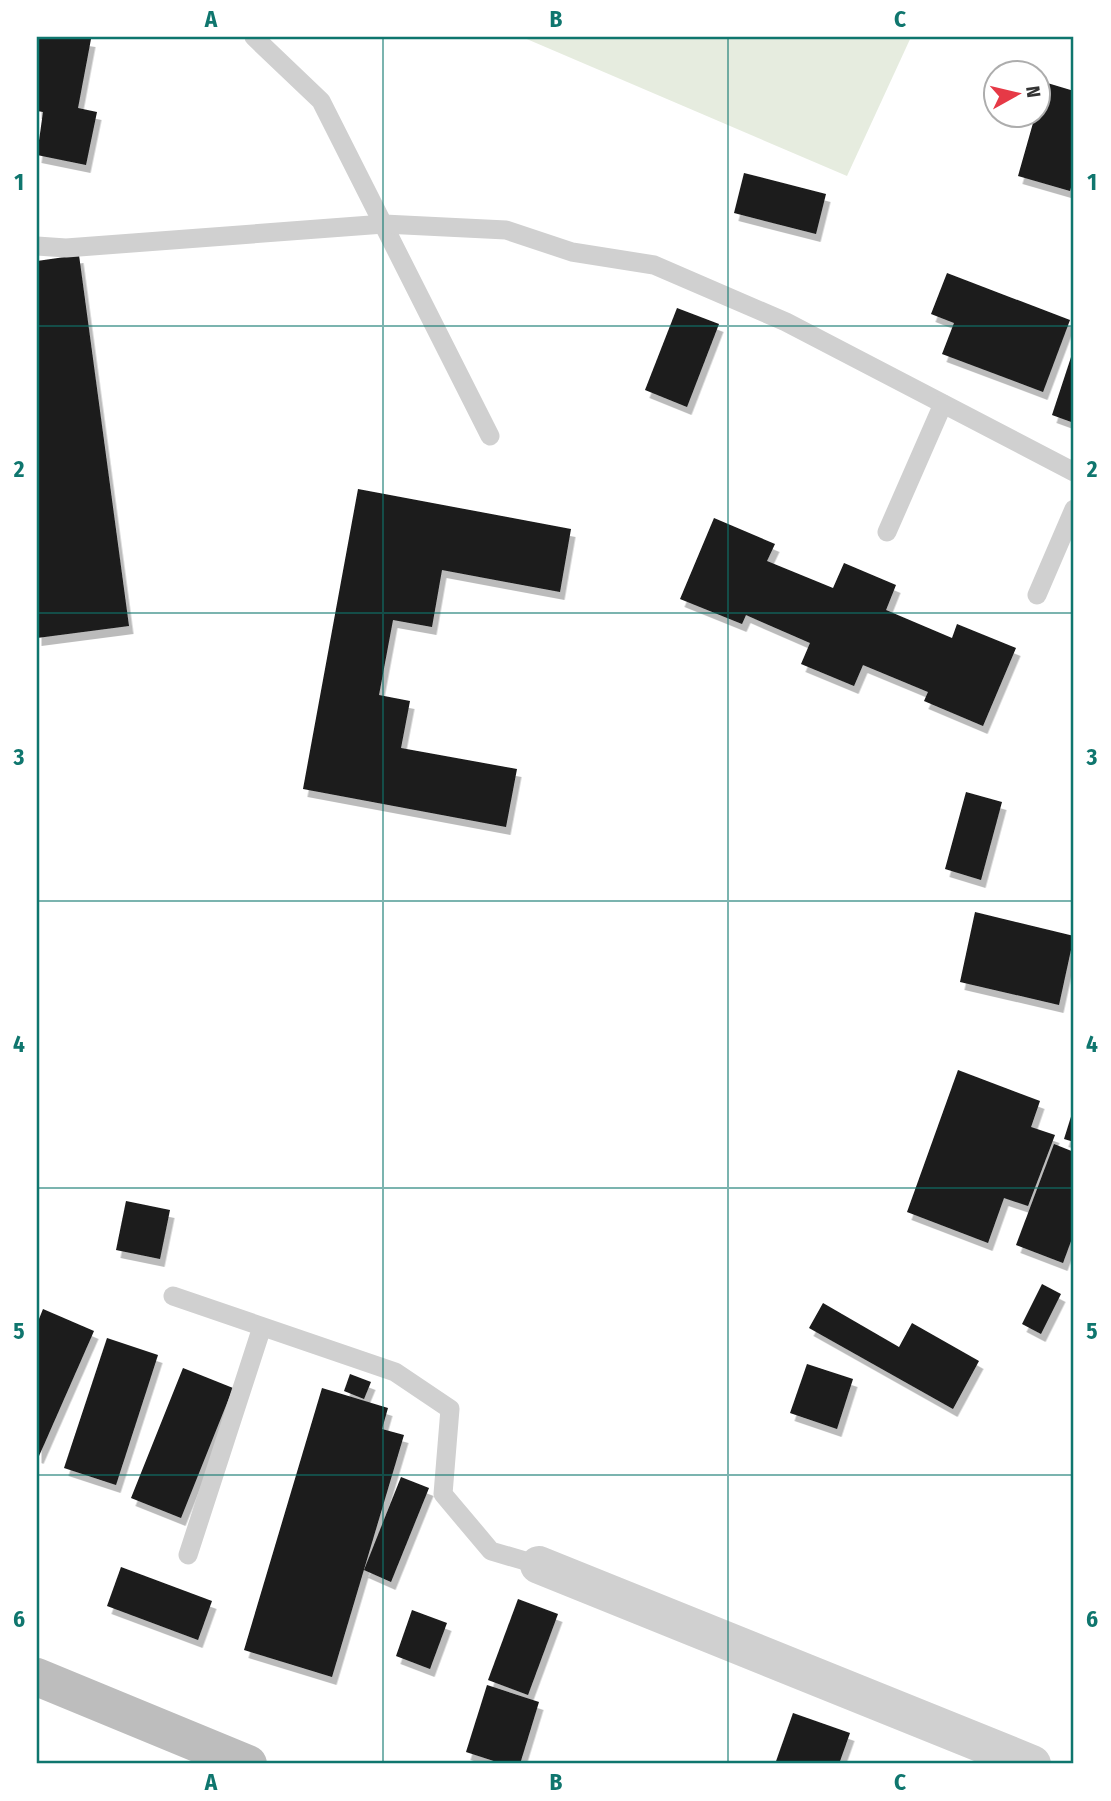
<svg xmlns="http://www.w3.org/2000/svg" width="1111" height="1801" viewBox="0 0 1111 1801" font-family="'Fira Sans Condensed',sans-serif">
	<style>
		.green { fill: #e6ecdf }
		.building { fill: #1a1a1a; filter: url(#shadow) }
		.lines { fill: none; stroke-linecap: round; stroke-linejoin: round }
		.service { stroke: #d0d0d0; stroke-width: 19 }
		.minor { stroke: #d0d0d0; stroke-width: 38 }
		.secondary { stroke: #bdbdbd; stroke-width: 38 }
		.grid { fill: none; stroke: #0f766e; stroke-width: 2; stroke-opacity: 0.55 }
		.neatline { fill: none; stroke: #0f766e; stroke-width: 2.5 }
		.grid-label { font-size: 23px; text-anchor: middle; font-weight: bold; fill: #0f766e }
	</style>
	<defs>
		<filter id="shadow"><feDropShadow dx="4.5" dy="8" stdDeviation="0" flood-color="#0004"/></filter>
	</defs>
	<rect width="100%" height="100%" fill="#fff"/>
	<path class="green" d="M522 37H911L847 176Z"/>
	<g class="building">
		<path d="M37 37H77L91 39 78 108 97 112 86 165 37 155 43 112 37 111Z"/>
		<path d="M1044 82 1074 91V177L1070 191 1018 176 1035 116H1038Z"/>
		<path d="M744 173 826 194 816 234 734 213Z"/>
		<path d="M79 255 129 626 37 638V261Z"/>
		<path d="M947 273 1070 320 1043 392 942 354 954 323 931 314Z"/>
		<path d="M677 308 719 324 687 407 645 390Z"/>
		<path d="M1074 348V423L1052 415Z"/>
		<path d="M358 489 571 529 560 592 442 570 432 627 393 620 379 695 410 701 401 748 517 769 506 827 303 789Z"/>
		<path d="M714 518 775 544 767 561 833 588 844 563 896 585 886 610 952 638 957 624 1016 648 983 726 924 701 928 692 863 665 854 686 801 664 810 643 746 615 742 624 680 599Z"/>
		<path d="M966 792 1002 802 981 880 945 869Z"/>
		<path d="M975 912 1074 936 1059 1005 960 982Z"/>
		<path d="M958 1070 1040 1101 1031 1127 1055 1135 1028 1206 1004 1198 988 1243 907 1212Z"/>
		<path d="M1074 1107V1142L1064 1139Z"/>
		<path d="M1054 1144 1074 1152V1233L1063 1263 1016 1245Z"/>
		<path d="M126 1201 170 1210 160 1259 116 1250Z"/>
		<path d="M1042 1284 1061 1294 1041 1334 1022 1324Z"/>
		<path d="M823 1303 899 1347 912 1323 979 1361 953 1409 809 1328Z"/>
		<path d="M43 1309 94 1331 39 1456 37 1455V1324Z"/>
		<path d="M107 1338 158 1355 116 1485 64 1468Z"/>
		<path d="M807 1364 853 1379 837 1429 790 1413Z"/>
		<path d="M183 1368 233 1388 181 1518 131 1498Z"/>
		<path d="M350 1374 371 1382 364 1399 344 1391Z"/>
		<path d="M322 1388 388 1408 382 1429 404 1435 332 1677 244 1650Z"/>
		<path d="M401 1477 429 1488 391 1582 364 1570Z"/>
		<path d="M121 1567 212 1601 198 1640 107 1606Z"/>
		<path d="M518 1599 558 1614 528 1695 488 1680Z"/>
		<path d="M412 1610 447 1623 430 1669 396 1656Z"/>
		<path d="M487 1685 539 1702 520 1764H503L466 1752Z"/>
		<path d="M793 1713 850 1733 839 1764H775Z"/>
	</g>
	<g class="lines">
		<g class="service">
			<path d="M254 37 321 101 490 436"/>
			<path d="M37 246 66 248 384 224 506 230 572 252 654 265 786 322 1074 472"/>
			<path d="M887 532 943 404"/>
			<path d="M1037 595 1074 509"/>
			<path d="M173 1296 395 1372 450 1409 443 1494 491 1551 539 1565"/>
			<path d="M188 1555 262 1327"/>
		</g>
		<path class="minor" d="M539 1565 1032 1764"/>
		<path class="secondary" d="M37 1677 248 1764"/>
	</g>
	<path class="grid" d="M383 37V1764M728 37V1764M37 326H1074M37 613H1074M37 901H1074M37 1188H1074M37 1475H1074"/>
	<rect width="1111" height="1801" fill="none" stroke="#ffffff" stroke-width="77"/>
	<g transform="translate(1017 94) rotate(82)"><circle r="33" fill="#ffffff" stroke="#adadad" stroke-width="2"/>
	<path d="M0-5L12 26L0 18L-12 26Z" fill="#e63946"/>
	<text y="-10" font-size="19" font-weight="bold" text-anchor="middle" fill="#333333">N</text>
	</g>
	<rect x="38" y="38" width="1034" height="1724" class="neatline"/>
	<g class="grid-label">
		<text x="211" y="27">A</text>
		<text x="556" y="27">B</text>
		<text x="900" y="27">C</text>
		<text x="19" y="190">1</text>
		<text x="1092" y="190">1</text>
		<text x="19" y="477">2</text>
		<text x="1092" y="477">2</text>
		<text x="19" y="765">3</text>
		<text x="1092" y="765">3</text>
		<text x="19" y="1052">4</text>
		<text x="1092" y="1052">4</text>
		<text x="19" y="1339">5</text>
		<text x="1092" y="1339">5</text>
		<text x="19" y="1627">6</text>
		<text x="1092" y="1627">6</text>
		<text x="211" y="1790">A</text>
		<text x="556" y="1790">B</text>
		<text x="900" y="1790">C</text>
	</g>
</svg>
